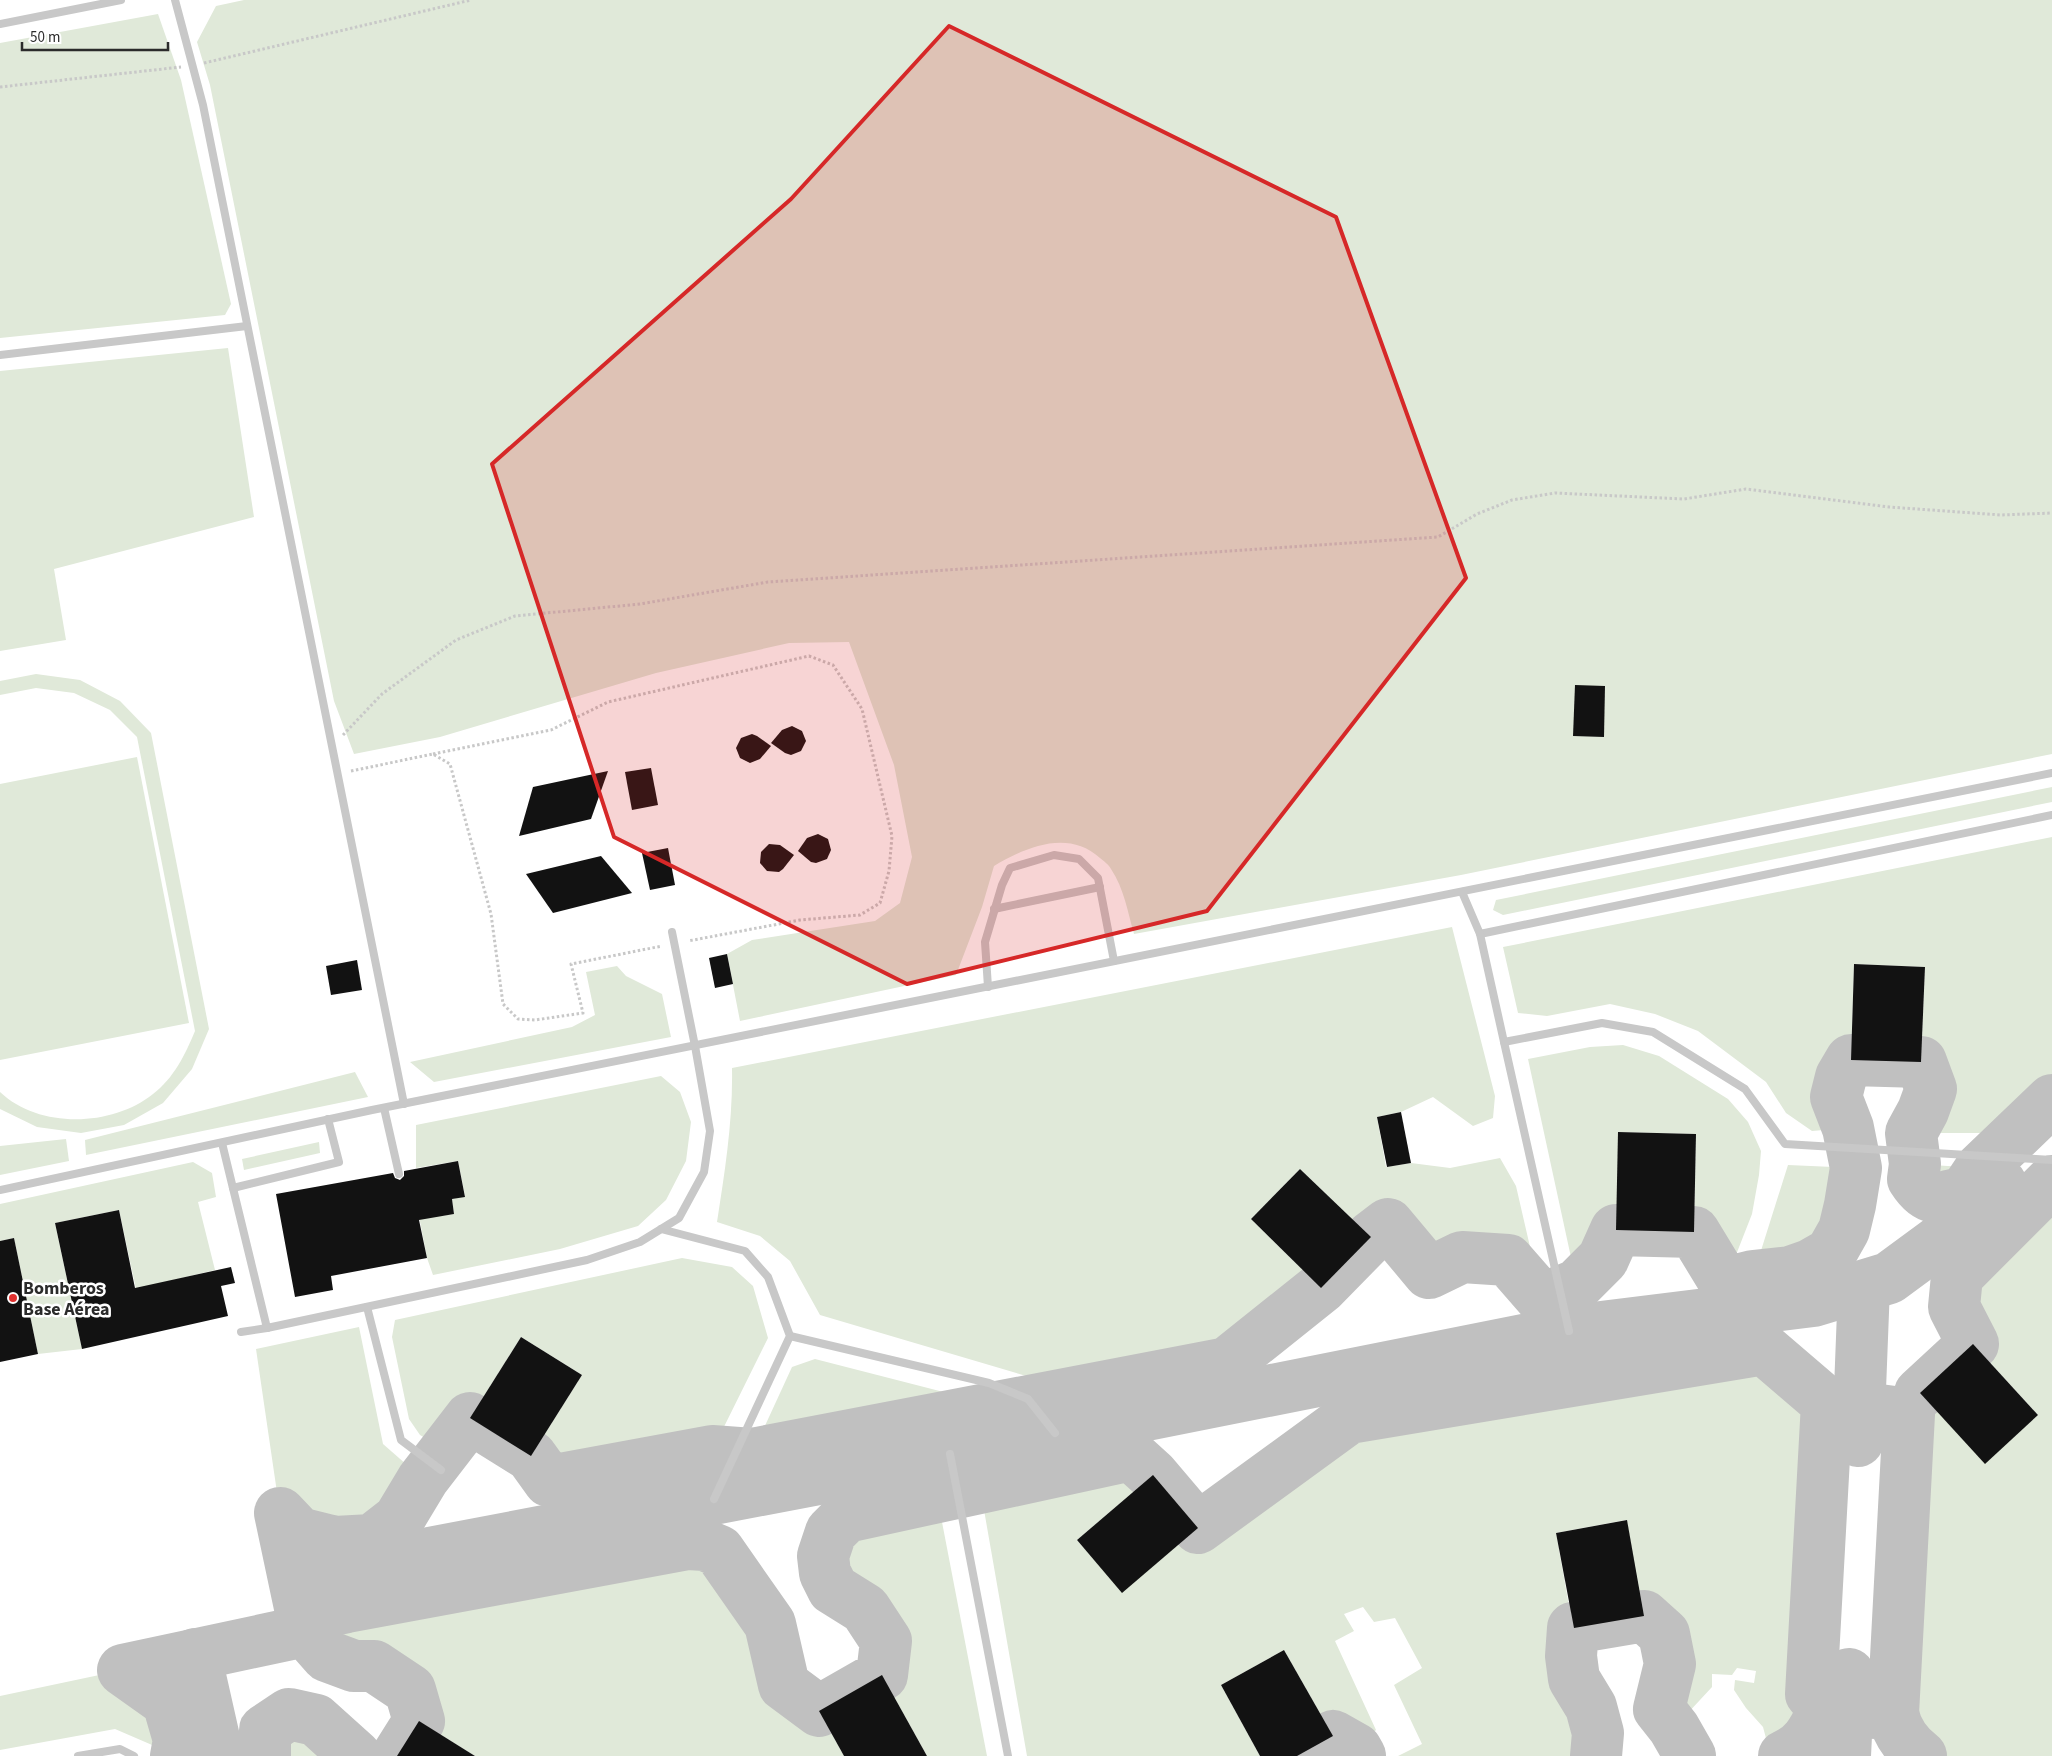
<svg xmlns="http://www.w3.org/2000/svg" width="2052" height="1756" viewBox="0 0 2052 1756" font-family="'Source Sans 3',sans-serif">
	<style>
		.green { fill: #e0e9d9 }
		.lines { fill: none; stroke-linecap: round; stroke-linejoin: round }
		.taxiway { stroke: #c0c0c0; stroke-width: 52 }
		.building { fill: #121212 }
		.path { stroke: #c8c8c8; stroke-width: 3; stroke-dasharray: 2.5 2.5; stroke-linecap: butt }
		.service { stroke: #c8c8c8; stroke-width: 8 }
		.marked { fill: #d62828; fill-opacity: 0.2; stroke: #d62828; stroke-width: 4; stroke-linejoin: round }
		.poi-dot { fill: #e0312f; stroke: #fff; stroke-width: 2 }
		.labels { text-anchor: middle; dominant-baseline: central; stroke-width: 5; stroke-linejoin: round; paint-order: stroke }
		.poi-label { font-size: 18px; font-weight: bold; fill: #2b2b2b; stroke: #fff; text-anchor: start }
	</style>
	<rect width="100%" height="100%" fill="#fff"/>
	<g class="green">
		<path d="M244 0H2052V754L1461 875 1134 934C1128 913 1124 888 1111 869 1109 865 1104 861 1100 858 1068 829 1026 847 994 866L982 907 956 975 740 1021 727 954 752 940 875 921 900 903 912 857 894 765 849 642 789 643 656 673 440 737 354 754 334 701 210 85 197 42 216 6Z"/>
		<path d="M158 14 181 80 231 304 225 315 0 338V43Z"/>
		<path d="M228 348 254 517 54 569 66 640 0 651V371Z"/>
		<path d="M36 674 80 680 120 701 151 733 209 1029 192 1069 163 1103 124 1125 81 1133 37 1127 0 1109V1092C39 1129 112 1127 153 1094 174 1078 185 1055 195 1031L137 737 110 710 74 693 36 688 0 695V681Z"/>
		<path d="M137 757 189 1023 0 1060V784Z"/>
		<path d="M2052 787V802L1503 915 1493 910 1496 900Z"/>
		<path d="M2052 837V1100L2015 1133H1911L1923 1111 1931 1089 1921 1062 1925 967 1854 964 1851 1060 1841 1077 1836 1097 1848 1128 1812 1131 1786 1113 1766 1082 1698 1031 1655 1014 1610 1004 1547 1016 1518 1013 1503 947Z"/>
		<path d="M1452 927 1495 1096 1493 1118 1473 1126 1433 1097 1401 1112 1377 1117 1386 1167 1411 1163 1450 1168 1500 1158 1516 1186 1542 1299 1508 1260 1462 1257 1429 1273 1389 1224 1371 1237 1300 1169 1251 1219 1321 1288 1227 1363 1077 1391 820 1315 790 1261 760 1236 717 1222C725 1171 733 1120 732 1068Z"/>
		<path d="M617 966 626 976 662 994 671 1037 434 1082 410 1062 572 1027 595 1015 586 972Z"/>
		<path d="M1623 1045 1659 1056 1728 1099 1748 1122 1761 1151 1759 1175 1752 1214 1725 1283 1694 1232 1696 1134 1619 1132 1616 1230 1603 1259 1577 1285 1528 1059 1590 1047Z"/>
		<path d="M355 1072 368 1097 86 1155 85 1140Z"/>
		<path d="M661 1076 680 1092 691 1122 686 1161 666 1200 638 1226 560 1249 433 1275 427 1258 418 1211 441 1216 454 1214 452 1199 465 1196 458 1161 416 1168V1125Z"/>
		<path d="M66 1139 69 1161 0 1175V1146Z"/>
		<path d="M319 1142 320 1153 244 1170 242 1159Z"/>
		<path d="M193 1162 212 1173 216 1197 198 1202 215 1270 136 1289 119 1210 55 1223 82 1349 38 1354 14 1238 0 1241V1204Z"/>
		<path d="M1915 1164 1981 1168 1965 1192C1940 1198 1929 1204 1913 1179Z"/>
		<path d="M1788 1165 1856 1168C1852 1190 1848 1236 1831 1253 1811 1272 1779 1273 1753 1276Z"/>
		<path d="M2052 1181V1756H1921C1906 1745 1897 1732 1893 1714L1909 1414 1920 1393 1985 1463 2038 1415 1973 1344 1954 1307 1957 1276Z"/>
		<path d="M682 1258 732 1267 753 1286 768 1338 712 1451 549 1481 531 1456 582 1375 521 1337 470 1418 445 1450 420 1435 409 1419 392 1337 395 1320Z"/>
		<path d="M359 1327 383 1444 423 1479 399 1519 372 1540 335 1542 299 1533 280 1513 256 1349Z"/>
		<path d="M1764 1349 1827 1403 1811 1693C1803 1725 1799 1733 1767 1742L1763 1727 1746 1708 1734 1690 1735 1680 1754 1683 1756 1671 1737 1668 1732 1675 1712 1674V1687L1674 1728 1659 1709 1670 1664 1664 1634 1644 1616 1626 1520 1556 1533 1573 1628 1571 1656 1574 1679 1591 1707 1598 1733 1596 1756H1398L1422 1744 1394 1685 1422 1668 1395 1618 1374 1622 1363 1607 1344 1614 1354 1631 1335 1641 1376 1730 1356 1749 1333 1736 1284 1650 1221 1685 1260 1756H1027L980 1487 1131 1455 1153 1475 1077 1540 1122 1592 1198 1528 1349 1418Z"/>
		<path d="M815 1359 998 1406 752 1454 792 1367Z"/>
		<path d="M937 1496 987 1756H927L882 1675 886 1641 865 1609 833 1589 825 1573 823 1556 831 1532 846 1517Z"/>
		<path d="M688 1544 705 1545 719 1551 770 1624 784 1685 819 1711 844 1756H475L419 1721 407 1679 374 1666H354L327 1656 305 1631 324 1612Z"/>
		<path d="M123 1670 168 1702 179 1740 166 1751 115 1729 0 1750V1696Z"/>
		<path d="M289 1714 316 1720 356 1756H265V1730Z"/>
	</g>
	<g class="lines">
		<g class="taxiway">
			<path d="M1920 1393 1973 1344 1954 1307 1957 1276 2052 1181"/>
			<path d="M1827 1403 1811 1694 1824 1709 1893 1714 1909 1414 1827 1403 1764 1349 1349 1418 1198 1528 1153 1475 1131 1455 846 1517 831 1532 823 1556 825 1573 833 1589 865 1609 886 1641 882 1675 819 1711 784 1685 770 1624 719 1551 705 1545 688 1544 347 1607 324 1612 305 1631 280 1513 299 1533 335 1542 372 1540 399 1519 423 1479 470 1418 531 1456 549 1481 712 1451 752 1454 1227 1363 1321 1288 1371 1237 1388 1224 1429 1273 1462 1257 1508 1260 1542 1299 1577 1285 1603 1259 1616 1230 1694 1232 1725 1283 1753 1276 1790 1272 1810 1265 1831 1253 1844 1230 1850 1205 1856 1168 1848 1128 1836 1097 1841 1077 1851 1060 1921 1062 1931 1089 1923 1111 1911 1133 1915 1164 1913 1179C1929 1204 1940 1198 1965 1192L1981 1168 2052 1100"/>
			<path d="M1858 1441 1864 1286"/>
			<path d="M340 1570 950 1454 1569 1331 1813 1301 1889 1278 1976 1214 2001 1184"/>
			<path d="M195 1654 218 1756"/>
			<path d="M176 1756 179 1740 168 1702 123 1670 305 1631 327 1656 354 1666H374L410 1690 419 1721 397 1756"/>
			<path d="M265 1756V1730L289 1714 316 1720 356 1756"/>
			<path d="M1297 1756 1333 1736 1356 1749 1360 1756"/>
			<path d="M1596 1756 1598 1733 1591 1707 1574 1679 1571 1656 1573 1628 1644 1616 1664 1634 1670 1664 1659 1709 1674 1728 1690 1756"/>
			<path d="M1784 1756C1807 1746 1813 1731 1824 1709L1893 1714C1897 1732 1906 1745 1921 1756"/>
			<path d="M1845 1756 1849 1674"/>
		</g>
	</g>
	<g class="building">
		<path d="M1575 685 1605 686 1604 737 1573 736Z"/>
		<path d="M792 726 802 731 806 741 801 751 791 755 785 753 771 743 782 730Z"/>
		<path d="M752 734 757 736 771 746 760 759 750 763 740 758 736 748 741 738Z"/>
		<path d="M651 768 658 805 632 810 625 772Z"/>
		<path d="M608 771 591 819 519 836 533 787Z"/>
		<path d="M818 834 828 839 831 850 827 859 816 863 811 862 798 851 807 838Z"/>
		<path d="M769 844 780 845 794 855 783 869 779 872 767 871 760 863 761 852Z"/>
		<path d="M668 848 675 885 650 890 642 853Z"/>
		<path d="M601 856 632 893 553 913 526 874Z"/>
		<path d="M727 954 733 984 715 988 709 958Z"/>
		<path d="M357 960 362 990 331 995 326 966Z"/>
		<path d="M1854 964 1925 967 1921 1062 1851 1060Z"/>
		<path d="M1401 1112 1411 1163 1387 1167 1377 1117Z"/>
		<path d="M1618 1132 1696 1134 1694 1232 1616 1230Z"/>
		<path d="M458 1161 465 1197 452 1199 454 1214 419 1220 427 1258 331 1276 333 1290 295 1297 276 1194 393 1173 395 1178 400 1180 404 1176V1171Z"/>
		<path d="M1300 1169 1371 1237 1321 1288 1251 1219Z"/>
		<path d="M119 1210 135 1288 231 1267 235 1283 221 1286 228 1316 82 1349 55 1223Z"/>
		<path d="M14 1238 38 1354 0 1362V1241Z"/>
		<path d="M521 1337 582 1375 531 1456 470 1418Z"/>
		<path d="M1973 1344 2038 1415 1985 1464 1920 1393Z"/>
		<path d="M1153 1475 1198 1528 1122 1593 1077 1540Z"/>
		<path d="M1627 1520 1644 1616 1574 1628 1556 1533Z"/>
		<path d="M1284 1650 1333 1736 1297 1756H1260L1221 1685Z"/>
		<path d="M882 1675 927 1756H844L819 1711Z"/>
		<path d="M419 1721 475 1756H397Z"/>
	</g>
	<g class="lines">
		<g class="path">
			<path d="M204 63 471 0"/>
			<path d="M0 87 181 67"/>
			<path d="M343 735 382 694 456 640 515 616 640 604 768 582 1438 537 1477 514 1512 500 1555 493 1684 499 1746 489 1889 507 2001 515 2052 513"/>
			<path d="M433 754 551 730 608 702 809 656 833 665 862 709 892 836 889 871 880 903 860 915 800 920 688 941"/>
			<path d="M351 771 433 754 450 764 491 914 503 1004 518 1019 535 1020 583 1013 571 964 662 946"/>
		</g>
		<g class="service">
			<path d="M175 0 203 105 404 1104"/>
			<path d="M0 24 121 0"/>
			<path d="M0 355 247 326"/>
			<path d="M1462 892 1480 934 2052 815"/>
			<path d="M994 909 1100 887"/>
			<path d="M1480 934 1504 1042"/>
			<path d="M988 987 985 942 1002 885 1010 868 1054 855 1079 859 1098 878 1114 961"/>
			<path d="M384 1108 399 1174"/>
			<path d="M222 1143 267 1328 587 1260 640 1242 679 1218 704 1172 710 1131 695 1046 672 932"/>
			<path d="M233 1188 339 1162 328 1119"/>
			<path d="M0 1190 372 1110 2052 773"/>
			<path d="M661 1229 745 1251 768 1277 790 1336 714 1499"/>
			<path d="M367 1307 401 1440 441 1470"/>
			<path d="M1569 1331 1504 1042 1602 1023 1653 1032 1745 1089 1785 1144 2052 1160"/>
			<path d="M241 1332 267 1328"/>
			<path d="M790 1336 989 1383 1028 1399 1055 1433"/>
			<path d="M950 1454 1008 1756"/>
			<path d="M78 1756 120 1749 134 1756"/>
		</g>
	</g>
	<path class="marked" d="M949 26 1336 217 1466 578 1207 911 907 984 614 837 492 464 791 199Z"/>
	<circle class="poi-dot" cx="13" cy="1298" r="5"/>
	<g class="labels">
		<g class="poi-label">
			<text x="23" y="1288">Bomberos<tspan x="23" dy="21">Base Aérea</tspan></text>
		</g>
	</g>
	<path d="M22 42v8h146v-8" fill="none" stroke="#2b2b2b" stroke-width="2.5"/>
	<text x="30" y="42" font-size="15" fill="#2b2b2b" stroke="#ffffff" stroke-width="4" paint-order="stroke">50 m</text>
</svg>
